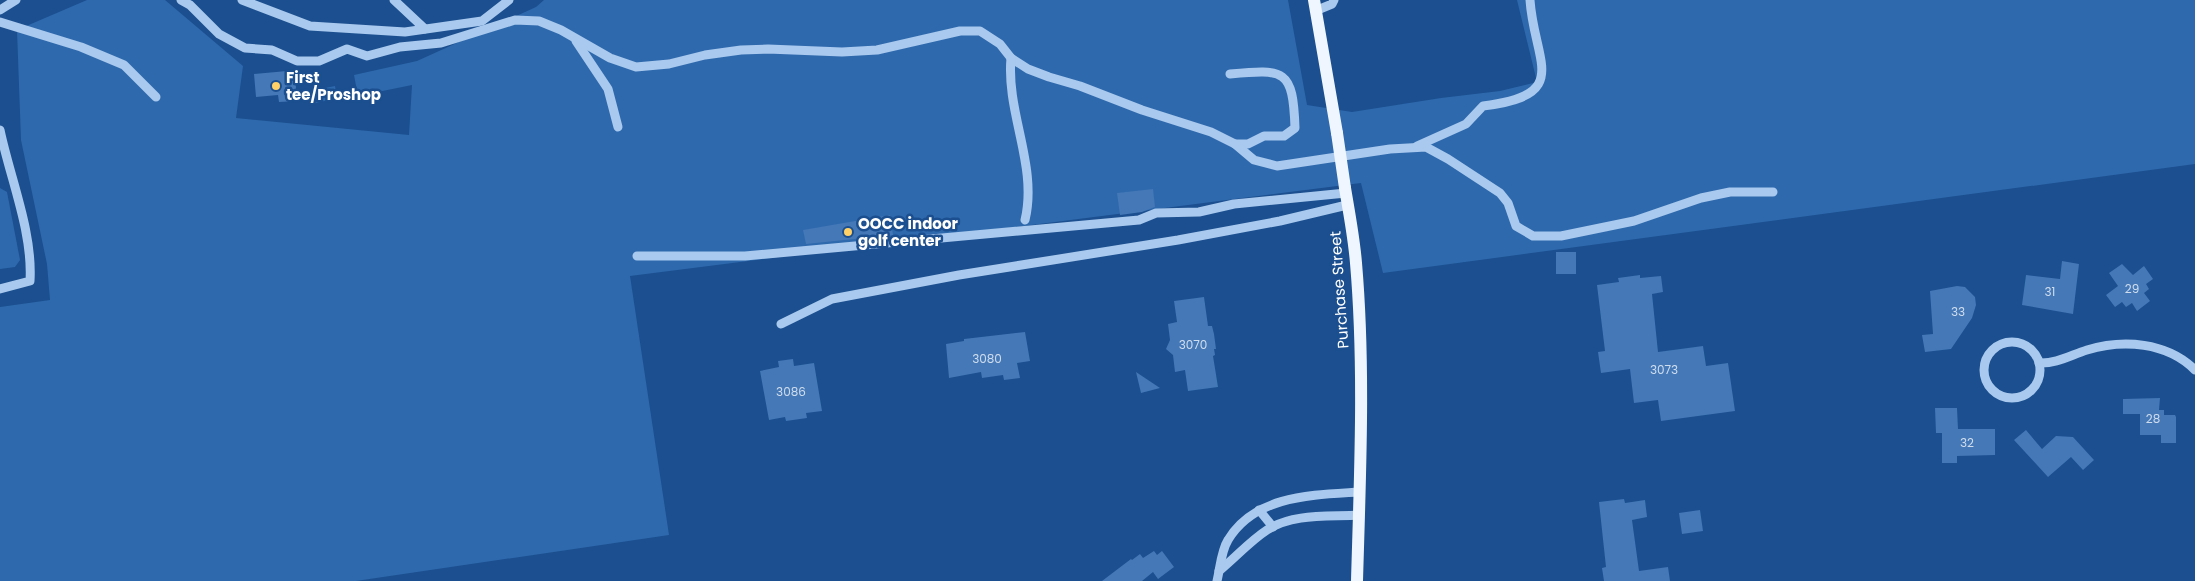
<svg xmlns="http://www.w3.org/2000/svg" width="2195" height="581" viewBox="0 0 2195 581" font-family="Poppins,sans-serif">
	<style>
		.green { fill: #2e69ad }
		.building { fill: #4478b7 }
		.lines { fill: none; stroke-linecap: round; stroke-linejoin: round }
		.minor { stroke: #a9c9ee; stroke-width: 9 }
		.major { stroke: #f0f6ff; stroke-width: 12 }
		.major-bridge { stroke: #f0f6ff; stroke-width: 12 }
		.poi-dot { fill: #ffd166; stroke: #1b4f8f; stroke-width: 2 }
		.labels { text-anchor: middle; dominant-baseline: central; stroke-width: 5; stroke-linejoin: round; paint-order: stroke }
		.number-label { font-size: 12px; fill: #d0dded }
		.poi-label { font-size: 15px; font-weight: bold; fill: #fff; stroke: #1b4f8f; text-anchor: start }
		.street-label { font-size: 15px; fill: #fff; stroke: #1b4f8f }
	</style>
	<rect width="100%" height="100%" fill="#1b4f8f"/>
	<g class="green">
		<path d="M87 0H165L243 66 236 118 409 135 412 85 358 96 354 75 417 61 536 7 544 0H1288L1307 105 1352 112 1441 98 1500 91 1537 82 1517 0H2195V164L1383 273 1361 183 630 276 669 535 356 581H0V307L50 300 47 264 21 140 17 30Z"/>
		<path d="M335 86 337 98 312 104 310 91Z"/>
		<path d="M0 188 7 192 20 260 15 267 0 269Z"/>
	</g>
	<g class="building">
		<path d="M287 71 288 76H295L297 101 279 102 278 95 256 97 254 74Z"/>
		<path d="M1153 189 1155 207 1142 212 1120 215 1117 193Z"/>
		<path d="M890 215 893 235 806 244 803 230Z"/>
		<rect x="1556" y="252" width="20" height="22"/>
		<path d="M2062 261 2079 264 2073 314 2022 305 2026 275 2060 279Z"/>
		<path d="M2122 264 2133 275 2144 266 2153 279 2146 284 2149 289 2144 293 2150 301 2137 311 2132 303 2126 307 2122 302 2115 307 2106 295 2118 286 2109 273Z"/>
		<path d="M1640 275V278L1661 276 1663 292 1652 294 1658 352 1703 346 1706 366 1728 363 1735 411 1661 421 1658 400 1634 403 1630 369 1601 373 1598 352 1605 351 1597 285 1619 282 1618 278Z"/>
		<path d="M1957 286 1965 287 1975 297 1976 305 1972 318 1951 349 1925 352 1922 335 1933 334 1930 291Z"/>
		<path d="M1204 297 1208 326H1212L1214 334 1216 349H1214L1215 355 1213 356 1218 387 1188 391 1185 370 1175 372 1173 355 1166 349 1170 340 1168 324 1177 322 1174 301Z"/>
		<path d="M1025 332 1030 361 1017 363 1020 378 1004 380 1003 375 982 378 981 372 949 378 946 344 964 341V339Z"/>
		<path d="M793 359 794 366 814 363 822 411 806 413 807 418 786 421 785 417 769 420 760 371 779 367 778 361Z"/>
		<path d="M1136 372 1160 388 1141 393Z"/>
		<path d="M2160 398 2159 410H2164V415H2175L2176 417V443H2161V435H2140V414H2123V399Z"/>
		<path d="M1935 408H1957L1958 429H1995V455L1957 456V463H1942V433H1936Z"/>
		<path d="M2026 430 2042 449 2056 436 2073 437 2094 460 2083 470 2071 457 2048 477 2014 440Z"/>
		<path d="M1624 499 1625 503 1645 500 1647 517 1632 520 1639 571 1668 567 1670 581H1604L1602 568 1606 567 1599 502Z"/>
		<path d="M1700 510 1703 531 1682 534 1679 513Z"/>
		<path d="M1154 551 1157 555 1162 551 1174 567 1158 579 1153 572 1142 581H1102L1131 559 1132 560 1140 554 1143 558Z"/>
	</g>
	<g class="lines">
		<g class="minor">
			<path d="M181 0 190 5 219 34 245 48 272 50 297 61H319L347 49 367 56 400 47 441 43 515 20 539 21 561 30 610 58 636 67 669 64 705 55 741 50 768 49 842 52 877 50 960 31H980L1000 44 1011 58 1028 69 1049 77 1080 86 1142 110 1211 132 1235 144H1248L1264 136H1284L1295 128C1293 69 1285 69 1230 74"/>
			<path d="M242 0 310 26 405 32 482 21 509 0"/>
			<path d="M394 0 425 29"/>
			<path d="M0 10 16 0"/>
			<path d="M1315 11 1332 4 1334 0"/>
			<path d="M0 22 81 47 124 65 156 97"/>
			<path d="M576 41 608 89 618 127"/>
			<path d="M1011 58C1006 113 1038 166 1025 220"/>
			<path d="M0 130C10 178 33 232 30 281L0 289"/>
			<path d="M1235 144 1254 160 1277 166 1390 149 1426 147 1448 159 1500 193 1508 203 1516 226 1533 236H1561L1634 221 1701 198 1730 192H1773"/>
			<path d="M1417 146 1466 124 1483 106C1573 95 1534 62 1530 0"/>
			<path d="M637 256H745L1139 220 1156 213 1199 212 1234 204 1346 193"/>
			<path d="M781 324 832 299 959 275 1178 240 1280 221 1347 205"/>
			<circle cx="2012" cy="370" r="28"/>
			<path d="M2039 363C2056 364 2071 355 2087 350 2123 339 2167 342 2195 370"/>
			<path d="M1259 510 1273 527"/>
			<path d="M1219 571C1235 558 1250 541 1267 530 1293 513 1329 517 1359 515"/>
			<path d="M1217 581C1220 569 1221 551 1228 540 1255 495 1313 495 1359 492"/>
		</g>
		<g class="major">
			<path d="M1314 0 1337 133"/>
			<path d="M1345 188C1349 212 1354 238 1356 263 1365 368 1360 475 1357 581"/>
		</g>
		<path class="major-bridge" d="M1337 133 1345 188"/>
	</g>
	<g class="poi-dot">
		<circle cx="276" cy="86" r="5"/>
		<circle cx="848" cy="232" r="5"/>
	</g>
	<g class="labels">
		<g class="number-label">
			<text x="2132" y="288">29</text>
			<text x="2050" y="291">31</text>
			<text x="1958" y="311">33</text>
			<text x="1193" y="344">3070</text>
			<text x="987" y="358">3080</text>
			<text x="1664" y="369">3073</text>
			<text x="791" y="391">3086</text>
			<text x="2153" y="418">28</text>
			<text x="1967" y="442">32</text>
		</g>
		<g class="poi-label">
			<text x="286" y="77">First<tspan x="286" dy="17">tee/Proshop</tspan></text>
			<text x="858" y="223">OOCC indoor<tspan x="858" dy="17">golf center</tspan></text>
		</g>
		<g class="street-label">
			<text transform="translate(1339 290) rotate(-94)">Purchase Street</text>
		</g>
	</g>
</svg>
